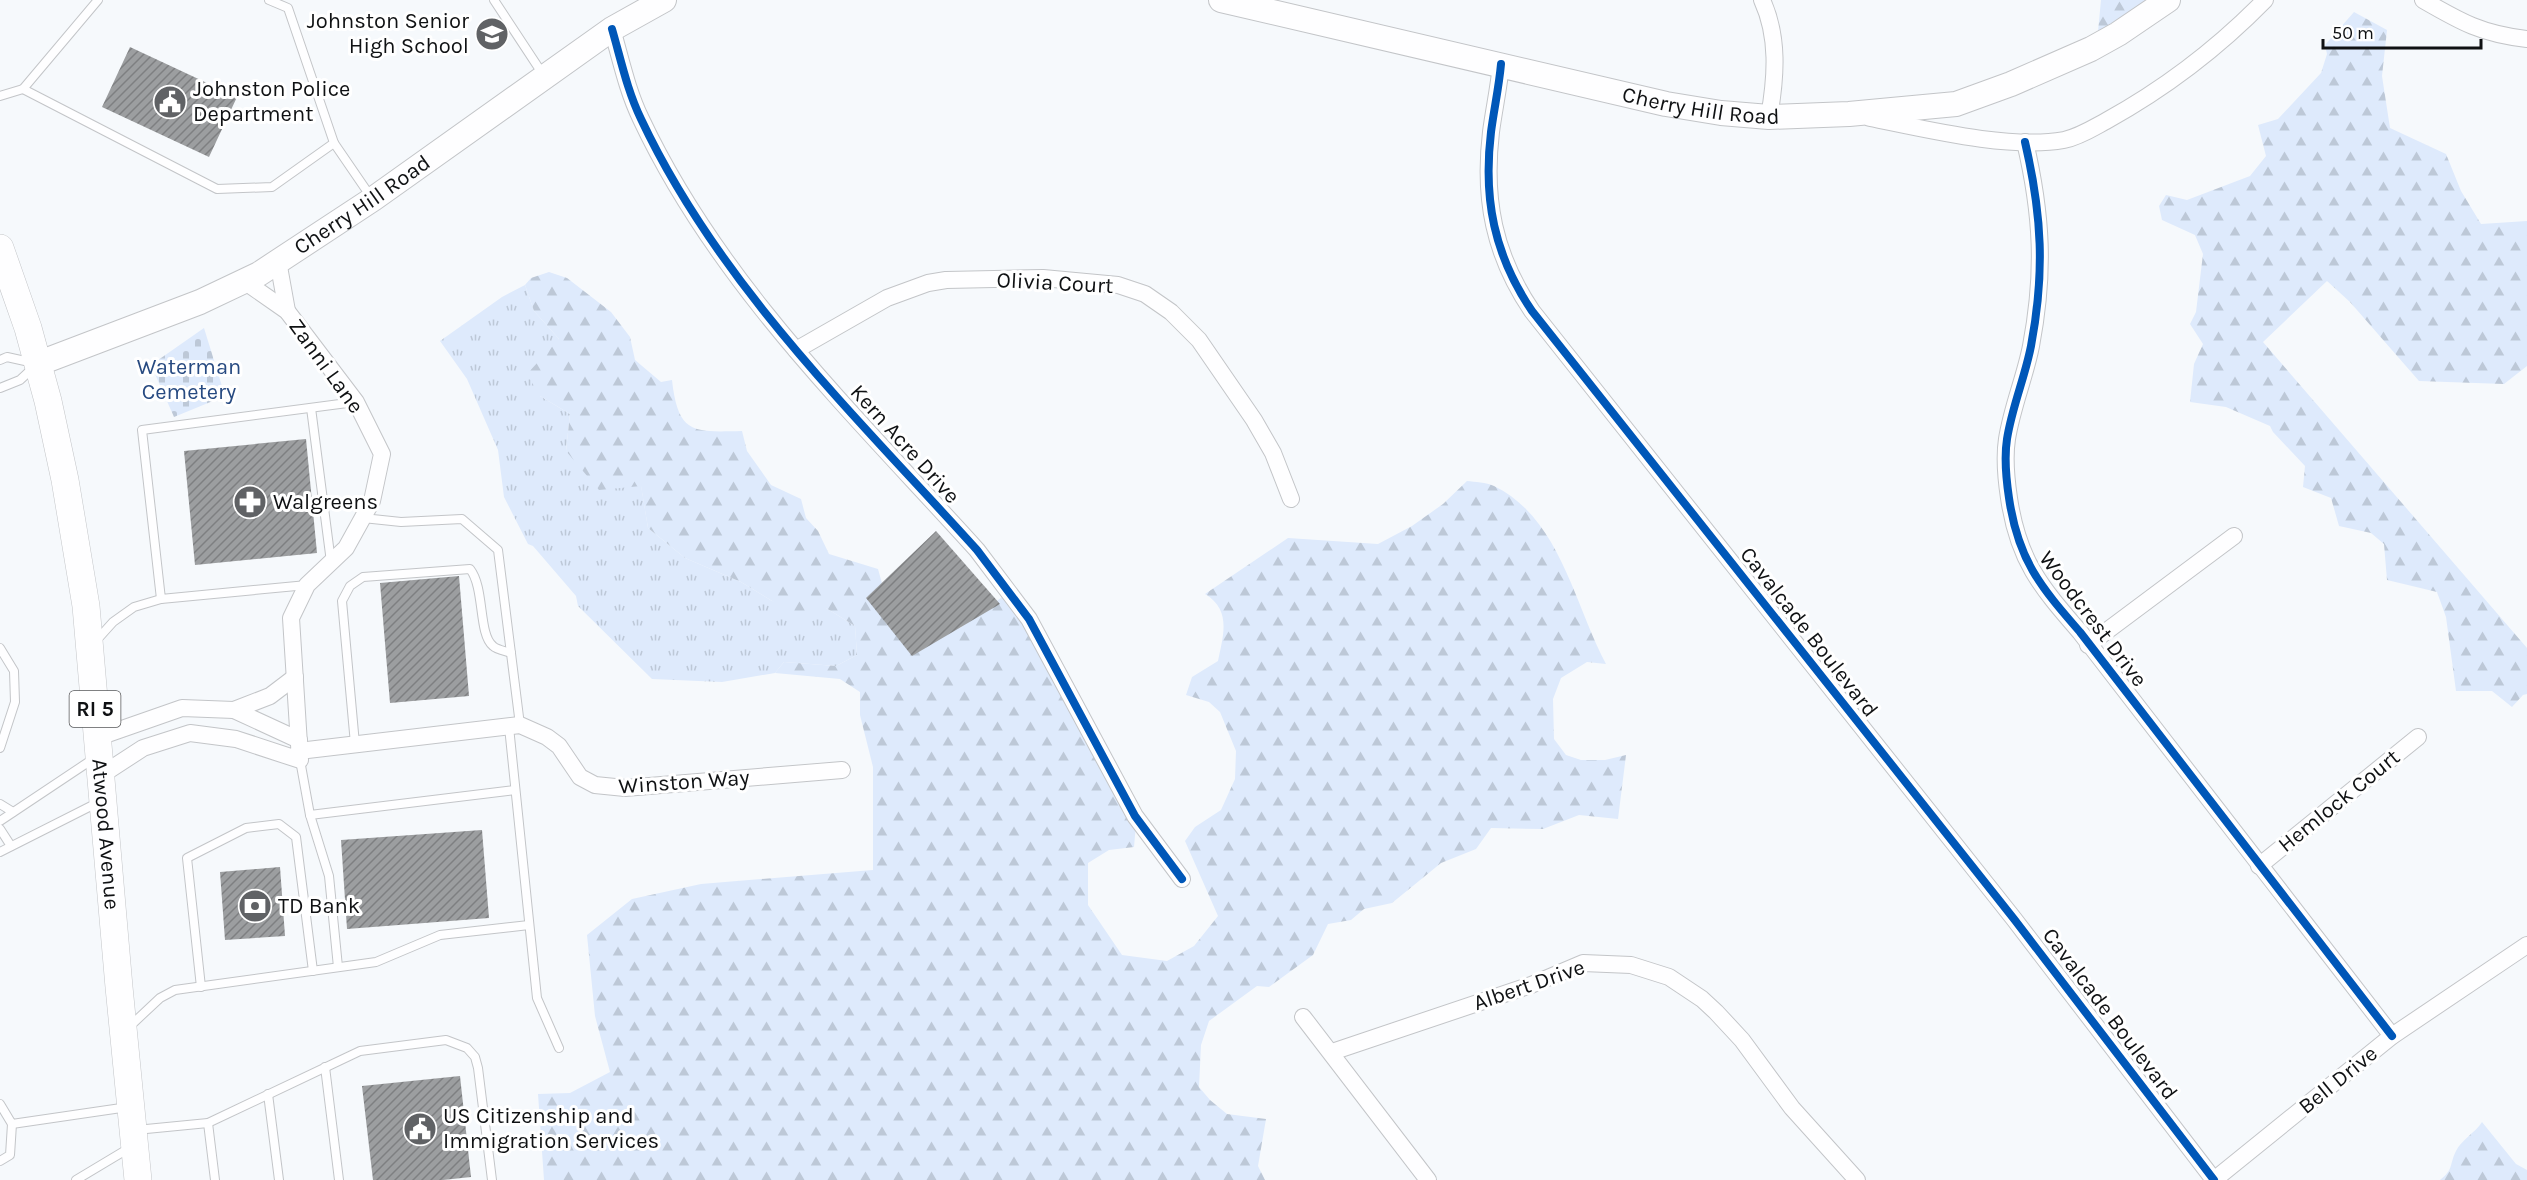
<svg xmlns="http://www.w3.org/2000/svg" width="2527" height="1180" viewBox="0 0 2527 1180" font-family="Karla,sans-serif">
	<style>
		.grass { fill: url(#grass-tufts) }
		.forest { fill: url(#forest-firs) }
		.cemetery { fill: url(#cemetery-stones) }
		.building { fill: url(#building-hatch) }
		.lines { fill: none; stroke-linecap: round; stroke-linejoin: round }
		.service-casing { stroke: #c3c5c8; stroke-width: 10 }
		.minor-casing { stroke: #c3c5c8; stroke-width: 18 }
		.secondary-casing { stroke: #c3c5c8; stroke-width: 26 }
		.primary-casing { stroke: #c3c5c8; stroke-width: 28 }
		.service { stroke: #fefeff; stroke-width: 8 }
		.minor { stroke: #fefeff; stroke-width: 16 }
		.secondary { stroke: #fefeff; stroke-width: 24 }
		.primary { stroke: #fefeff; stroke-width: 27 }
		.cycleway-casing { stroke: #fff; stroke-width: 11 }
		.cycleway { stroke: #0057b8; stroke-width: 8 }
		.labels { text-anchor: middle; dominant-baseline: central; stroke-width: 6; stroke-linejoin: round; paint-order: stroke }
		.shield { fill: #fff; stroke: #57585a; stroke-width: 1.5 }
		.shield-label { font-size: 21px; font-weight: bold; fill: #0f1113 }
		.poi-label { font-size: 22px; fill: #0f1113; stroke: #fff; text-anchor: start }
		.street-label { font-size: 22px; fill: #0f1113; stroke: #fff }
		.park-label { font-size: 22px; fill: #274a81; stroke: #fff }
	</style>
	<defs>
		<pattern id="grass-tufts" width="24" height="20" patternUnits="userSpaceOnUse" patternTransform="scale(1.5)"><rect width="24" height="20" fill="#deeafc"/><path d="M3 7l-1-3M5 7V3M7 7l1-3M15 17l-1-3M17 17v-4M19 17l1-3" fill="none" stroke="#bdc8d7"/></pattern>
		<pattern id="forest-firs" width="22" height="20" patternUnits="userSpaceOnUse" patternTransform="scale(1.5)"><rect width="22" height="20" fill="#deeafc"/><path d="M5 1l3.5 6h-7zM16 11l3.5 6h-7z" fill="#bdc8d7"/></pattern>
		<pattern id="cemetery-stones" width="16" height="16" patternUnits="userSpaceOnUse" patternTransform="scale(1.5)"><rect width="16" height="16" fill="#deeafc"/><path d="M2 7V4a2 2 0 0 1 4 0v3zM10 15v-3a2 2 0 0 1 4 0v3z" fill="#bdc8d7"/></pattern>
		<pattern id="building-hatch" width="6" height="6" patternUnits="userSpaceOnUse" patternTransform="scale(1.5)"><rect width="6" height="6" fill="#9c9ea0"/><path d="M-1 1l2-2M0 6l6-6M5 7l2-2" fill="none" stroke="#7e7f81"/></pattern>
	</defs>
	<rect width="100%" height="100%" fill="#f6f9fc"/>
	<path class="grass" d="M525 285 534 311 559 339 540 396 570 414 566 451 641 485 648 528 685 558 741 582 772 601 826 608 855 626 857 655 836 666 784 662 775 673 722 682 652 679 578 606 576 596 533 546 528 544 504 497 498 450 467 379 440 341 502 297Z"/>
	<g class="forest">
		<path d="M2101 0H2167L2097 42Z"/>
		<path d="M2354 12 2387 30 2382 76 2390 128 2446 154 2461 191 2481 224 2527 221V366L2504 384 2419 381 2350 302 2327 281 2263 342 2527 648V694L2523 695 2512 707 2492 691H2456L2446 617 2437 592 2387 580 2384 544 2371 533 2339 526 2331 498 2303 487 2305 466 2273 432 2270 426 2226 407 2190 402 2194 364 2203 344 2190 324 2196 312 2203 254 2195 235 2162 220 2159 206 2166 195 2187 200 2250 176 2266 156 2258 125 2278 119 2321 73 2327 54 2325 45Z"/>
		<path d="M549 272 567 278 611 312 630 337 635 360 661 382 672 380C678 435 694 432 742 431L747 451 771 485 801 499 806 518 818 531 829 554 878 569 885 594 936 628H960L1009 592 1077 707 1108 783 1136 824 1134 847 1109 850 1088 863V905L1122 955 1167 961 1194 946 1218 916 1185 841 1195 827 1221 810 1235 779 1236 751 1220 712 1209 702 1186 695 1192 677 1218 661C1223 636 1232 610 1205 594L1288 538 1378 544 1412 526 1443 504 1467 481C1475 482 1486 482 1494 486 1560 518 1574 604 1606 664L1587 662 1561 678 1553 699 1554 739 1566 755 1581 760H1605L1626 755 1618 819 1579 815 1543 829 1491 828 1476 849 1441 863 1392 903 1364 909 1351 920 1328 924 1313 955 1269 987 1257 986 1209 1021 1201 1045 1199 1087 1210 1100 1227 1114 1266 1119 1258 1166 1265 1180H544L538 1094 570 1093 610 1072 595 1016 587 935 632 899 701 884 873 870V767L860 715V692L840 679 775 673 784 662 836 666 857 655 855 626 826 608 800 615 772 601 741 582 685 558 648 528 641 486 599 490 566 451 570 414 540 396 527 374 559 339 534 311 525 285 531 278Z"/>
		<path d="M2482 1122 2516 1164 2527 1170V1180H2440C2454 1169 2449 1165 2456 1151 2461 1140 2475 1133 2482 1122Z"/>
	</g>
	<path class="cemetery" d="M204 328 225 396 174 417 151 365Z"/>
	<g class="building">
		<path d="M130 47 237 97 209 157 102 107Z"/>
		<path d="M306 439 317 553 195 565 184 451Z"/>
		<path d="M936 531 1000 604 912 656 866 598Z"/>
		<path d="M459 576 469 696 390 703 380 583Z"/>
		<path d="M482 830 489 918 347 929 341 840Z"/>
		<path d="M280 867 285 936 225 940 220 872Z"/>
		<path d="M460 1076 471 1177 443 1180H373L362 1086Z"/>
	</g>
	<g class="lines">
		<g class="service-casing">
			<g id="service">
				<path d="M494 0 544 76"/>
				<path d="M23 89 217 189 272 187 334 143 288 8 269 0"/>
				<path d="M0 96 23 89 98 0"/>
				<path d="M334 143 371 197"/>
				<path d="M0 360 7 357 34 363"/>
				<path d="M0 388 20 380 35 366"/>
				<path d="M311 408 331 562"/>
				<path d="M363 518 401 522 462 519 498 550 520 725"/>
				<path d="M307 585 161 599 142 430 355 402"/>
				<path d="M95 642 113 622 134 607 161 599"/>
				<path d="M0 648 14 671 15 702 0 748"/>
				<path d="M509 727 537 998 559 1048"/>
				<path d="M355 744 342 601 350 586 363 577 470 569C485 588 478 634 493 646 497 650 506 651 511 653"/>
				<path d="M300 760 310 815 329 876 338 967"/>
				<path d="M0 804 13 812"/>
				<path d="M310 815 515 790"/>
				<path d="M0 821 93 759"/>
				<path d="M0 829 11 846"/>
				<path d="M0 852 99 802"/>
				<path d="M201 987 187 858 246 828 279 824 296 837 313 971"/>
				<path d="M128 1028 160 998 175 990 376 962 440 935 529 925"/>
				<path d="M325 1067 339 1180"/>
				<path d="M268 1094 279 1180"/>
				<path d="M0 1104 12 1124 128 1107"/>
				<path d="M208 1123 215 1180"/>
				<path d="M136 1130 208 1123 360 1051 446 1040 467 1048 475 1057 478 1068 492 1180"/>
				<path d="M0 1161 10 1155 12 1124"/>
				<path d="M76 1180 131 1147"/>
			</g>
		</g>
		<g class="minor-casing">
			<g id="minor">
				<path d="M1762 0C1779 37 1776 77 1769 117"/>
				<path d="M2423 0C2461 22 2482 34 2527 39"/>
				<path d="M612 29C621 60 627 90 641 119 719 285 856 416 977 550L1029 619 1135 816 1182 879"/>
				<path d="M1501 64C1499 87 1494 109 1491 132 1483 199 1494 255 1532 311L2014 919 2214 1180"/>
				<path d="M1870 118C1925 129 2010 150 2064 140 2079 137 2093 128 2106 121 2164 89 2218 48 2265 0"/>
				<path d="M2025 142C2042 215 2045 272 2031 346 2025 377 2012 407 2007 439 2004 458 2006 478 2009 498 2018 560 2040 586 2080 632L2392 1036"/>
				<path d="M278 261 287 311"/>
				<path d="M796 350 887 298 928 283 946 280 1043 278 1118 285 1145 294 1171 312 1199 340 1254 420 1273 453 1291 499"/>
				<path d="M2088 645 2234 536"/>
				<path d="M234 710 299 740"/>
				<path d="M99 737 182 708 234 710 270 696 295 677"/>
				<path d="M299 751 520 725 547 737 559 746 580 777 595 785 625 788 842 770"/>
				<path d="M100 776 143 748 190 733 236 739 300 760 291 618 307 585 346 548 372 501 382 454 356 402 287 311 244 281"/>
				<path d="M2259 866 2418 737"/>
				<path d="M1303 1017 1428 1180"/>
				<path d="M1332 1052 1531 985 1583 963 1631 965 1669 977 1702 999 1716 1012 1742 1040 1792 1108 1857 1180"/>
				<path d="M2214 1180 2392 1036 2527 945"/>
			</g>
		</g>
		<g class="secondary-casing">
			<g id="secondary">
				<path id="s1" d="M1221 0 1666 104 1721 113 1769 117 1849 114 1956 104 2011 84 2091 49 2118 34 2168 0"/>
				<path id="s2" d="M37 364 200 302 259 274 373 199 612 29 664 0"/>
			</g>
		</g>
		<g class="primary-casing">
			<g id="primary">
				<path id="s3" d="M0 248 28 328 48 401 65 480 86 606 119 987 138 1180"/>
			</g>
		</g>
		<use href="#service" class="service"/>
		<use href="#minor" class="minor"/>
		<use href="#secondary" class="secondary"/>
		<use href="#primary" class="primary"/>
		<g class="cycleway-casing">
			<g id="cycleway">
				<path d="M612 29C621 60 627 90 641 119 719 285 856 416 977 550L1029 619 1135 816 1182 879"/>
				<path d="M1501 64C1499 87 1494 109 1491 132 1483 199 1494 255 1532 311L2014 919 2214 1180"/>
				<path d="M2025 142C2042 215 2045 272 2031 346 2025 377 2012 407 2007 439 2004 458 2006 478 2009 498 2018 560 2040 586 2080 632L2392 1036"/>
			</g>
		</g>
		<use href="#cycleway" class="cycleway"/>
	</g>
	<defs>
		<g id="school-disc" transform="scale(1.725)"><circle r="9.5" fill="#606265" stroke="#fff"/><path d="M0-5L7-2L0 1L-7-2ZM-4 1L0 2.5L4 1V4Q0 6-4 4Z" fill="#fff"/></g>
		<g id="civic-disc" transform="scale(1.725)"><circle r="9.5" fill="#606265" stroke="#fff"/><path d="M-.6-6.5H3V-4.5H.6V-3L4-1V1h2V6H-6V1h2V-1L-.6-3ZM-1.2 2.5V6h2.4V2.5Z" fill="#fff"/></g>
		<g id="pharmacy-disc" transform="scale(1.725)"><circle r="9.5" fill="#606265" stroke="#fff"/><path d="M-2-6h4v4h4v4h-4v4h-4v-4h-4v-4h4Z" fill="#fff"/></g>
		<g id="bank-disc" transform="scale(1.725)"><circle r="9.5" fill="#606265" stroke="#fff"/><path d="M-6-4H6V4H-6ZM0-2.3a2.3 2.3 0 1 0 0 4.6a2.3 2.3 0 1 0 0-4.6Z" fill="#fff"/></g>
	</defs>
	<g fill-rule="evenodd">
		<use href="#school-disc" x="492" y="34"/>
		<use href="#civic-disc" x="170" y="102"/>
		<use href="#pharmacy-disc" x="250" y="502"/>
		<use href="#bank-disc" x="255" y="906"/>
		<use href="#civic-disc" x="420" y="1129"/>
	</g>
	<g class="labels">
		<rect class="shield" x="69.5" y="691" width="51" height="36" rx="4.5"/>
		<g class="shield-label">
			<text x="95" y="709">RI 5</text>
		</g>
		<g class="poi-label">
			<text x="469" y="21" text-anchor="end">Johnston Senior<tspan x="469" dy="25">High School</tspan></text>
			<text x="193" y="89">Johnston Police<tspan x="193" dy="25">Department</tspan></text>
			<text x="273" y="502">Walgreens</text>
			<text x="278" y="906">TD Bank</text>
			<text x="443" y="1116">US Citizenship and<tspan x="443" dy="25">Immigration Services</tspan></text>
		</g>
		<g class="street-label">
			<text stroke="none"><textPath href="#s1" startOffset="492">Cherry Hill Road</textPath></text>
			<text stroke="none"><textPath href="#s2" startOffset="364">Cherry Hill Road</textPath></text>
			<text transform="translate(1055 283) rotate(3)">Olivia Court</text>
			<text transform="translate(326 366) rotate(54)">Zanni Lane</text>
			<text transform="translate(905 444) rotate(48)">Kern Acre Drive</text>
			<text transform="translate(2093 619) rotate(53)">Woodcrest Drive</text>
			<text transform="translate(1809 632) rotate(52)">Cavalcade Boulevard</text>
			<text transform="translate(684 782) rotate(-4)">Winston Way</text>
			<text transform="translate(2339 801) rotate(-39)">Hemlock Court</text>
			<text stroke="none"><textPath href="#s3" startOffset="598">Atwood Avenue</textPath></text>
			<text transform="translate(1529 985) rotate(-19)">Albert Drive</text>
			<text transform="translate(2110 1014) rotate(53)">Cavalcade Boulevard</text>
			<text transform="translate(2338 1080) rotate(-39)">Bell Drive</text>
		</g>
		<g class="park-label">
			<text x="189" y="367">Waterman<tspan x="189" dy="25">Cemetery</tspan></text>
		</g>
	</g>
	<path d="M2323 39v9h158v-9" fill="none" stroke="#0f1113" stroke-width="3"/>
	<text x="2332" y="39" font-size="18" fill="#0f1113" stroke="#ffffff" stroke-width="4.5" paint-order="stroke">50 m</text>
</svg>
